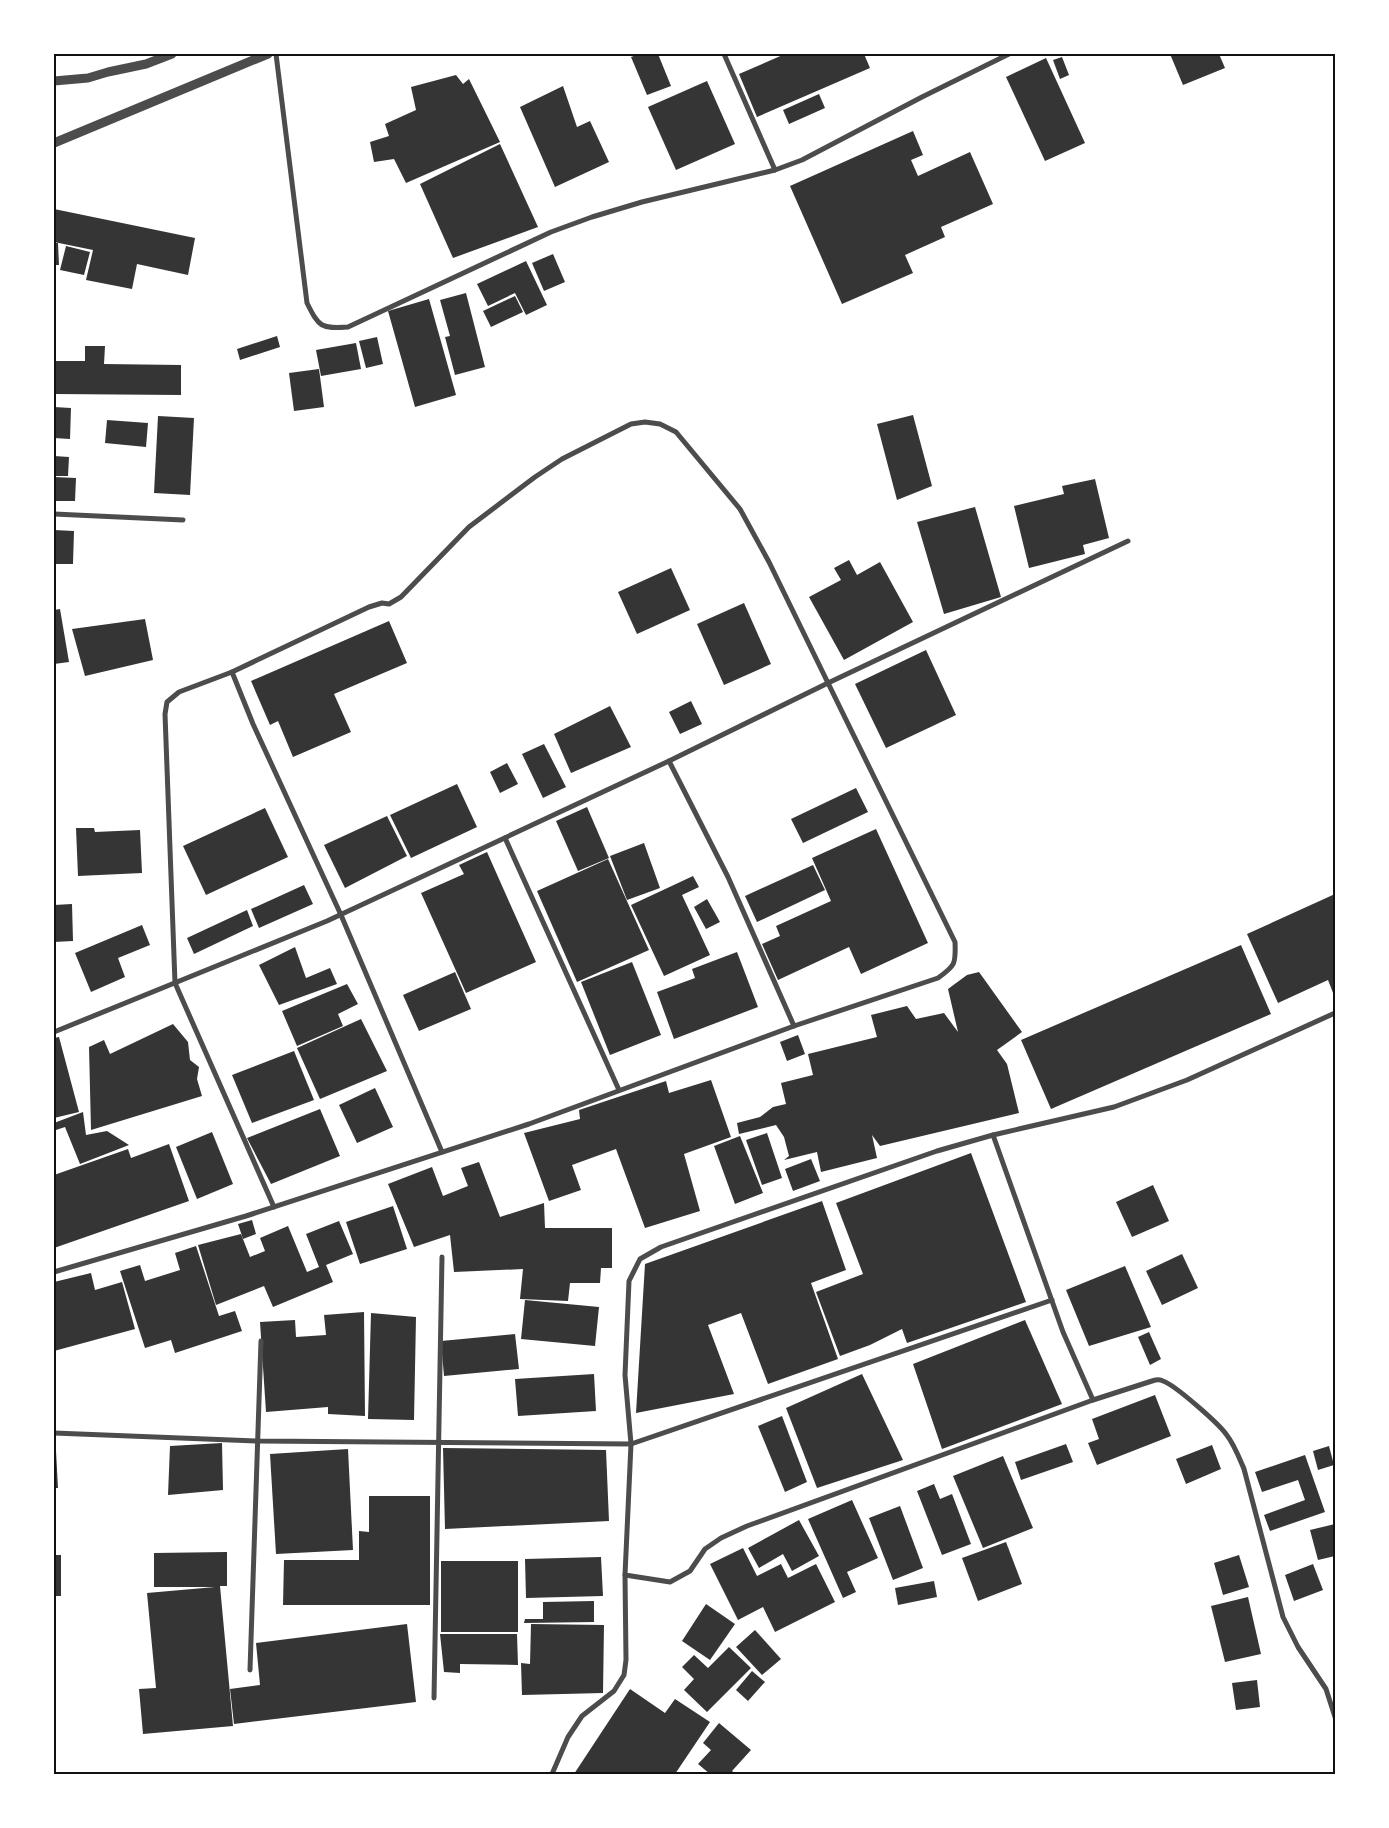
<svg xmlns="http://www.w3.org/2000/svg" width="1389" height="1828" viewBox="0 0 1389 1828" font-family="Roboto,sans-serif">
	<style>
		.building { fill: #353535 }
		.lines { fill: none; stroke-linecap: round; stroke-linejoin: round }
		.minor { stroke: #4c4c4c; stroke-width: 5 }
		.tertiary { stroke: #4c4c4c; stroke-width: 9 }
		.neatline { fill: none; stroke: #111; stroke-width: 2 }
	</style>
	<rect width="100%" height="100%" fill="#fff"/>
	<g class="building">
		<path d="M639 54H658L671 86 647 95 631 57Z"/>
		<path d="M785 54H864L870 68 757 117 739 74Z"/>
		<path d="M1170 54H1219L1225 68 1183 85Z"/>
		<path d="M1062 57 1069 75 1060 79 1053 60Z"/>
		<path d="M1046 58 1085 143 1045 161 1006 77Z"/>
		<path d="M456 75 463 84 469 79 500 142 406 183 394 159 374 162 370 142 389 136 385 124 416 110 411 87Z"/>
		<path d="M707 81 735 144 676 170 648 107Z"/>
		<path d="M563 86 577 127 590 121 609 162 555 187 520 107Z"/>
		<path d="M819 94 825 108 789 124 783 110Z"/>
		<path d="M913 131 923 155 911 160 918 176 970 152 993 204 941 227 945 237 905 255 913 273 842 304 790 186Z"/>
		<path d="M500 144 538 227 453 258 420 184Z"/>
		<path d="M54 209 195 238 188 275 137 264 132 289 86 280 93 250 54 242Z"/>
		<path d="M54 243H58L59 265H54Z"/>
		<path d="M66 246 90 252 84 275 60 270Z"/>
		<path d="M553 254 565 282 544 291 532 263Z"/>
		<path d="M526 261 547 305 526 315 515 293 488 306 477 284Z"/>
		<path d="M466 293 485 367 455 375 445 337 450 336 440 300Z"/>
		<path d="M515 296 523 312 491 327 483 311Z"/>
		<path d="M429 299 456 395 415 407 388 311Z"/>
		<path d="M277 336 280 347 240 360 237 349Z"/>
		<path d="M377 337 383 364 366 368 359 341Z"/>
		<path d="M356 343 361 369 321 376 316 350Z"/>
		<path d="M85 346H105L104 364 181 365V395L54 394V361H85Z"/>
		<path d="M319 369 324 407 294 411 289 373Z"/>
		<path d="M54 407 71 408 70 439 54 438Z"/>
		<path d="M913 415 932 486 897 500 877 424Z"/>
		<path d="M158 416 194 418 190 495 154 493Z"/>
		<path d="M107 420 148 423 146 447 105 443Z"/>
		<path d="M54 456 69 457 68 476H54Z"/>
		<path d="M54 477 76 478 75 501H54Z"/>
		<path d="M1095 479 1109 538 1083 545 1085 554 1029 568 1014 506 1064 494 1062 486Z"/>
		<path d="M975 507 1001 597 944 614 917 522Z"/>
		<path d="M54 530 74 531 73 564H54Z"/>
		<path d="M849 560 857 575 880 562 913 622 844 660 809 597 841 580 834 568Z"/>
		<path d="M671 568 690 610 637 634 618 592Z"/>
		<path d="M744 603 771 664 724 685 697 624Z"/>
		<path d="M60 609 69 662 54 664V610Z"/>
		<path d="M145 619 153 660 85 676 72 629Z"/>
		<path d="M389 621 407 663 334 694 351 732 293 757 278 721 270 725 251 681Z"/>
		<path d="M926 650 956 715 886 748 855 684Z"/>
		<path d="M691 701 702 724 680 734 669 712Z"/>
		<path d="M610 706 631 747 571 773 554 734Z"/>
		<path d="M544 744 566 787 543 798 522 754Z"/>
		<path d="M507 763 518 784 500 793 490 772Z"/>
		<path d="M457 784 477 827 411 858 390 815Z"/>
		<path d="M856 788 868 812 803 843 791 819Z"/>
		<path d="M587 807 609 858 578 871 556 821Z"/>
		<path d="M265 808 288 857 206 895 183 846Z"/>
		<path d="M387 816 407 856 345 888 324 845Z"/>
		<path d="M76 828H94L95 832 140 830 142 873 78 876Z"/>
		<path d="M876 829 928 943 861 974 849 947 778 980 762 944 780 936 776 926 831 901 812 858Z"/>
		<path d="M644 843 660 888 627 900 610 856Z"/>
		<path d="M487 852 536 962 466 993 421 893 464 874 459 865Z"/>
		<path d="M608 859 649 950 577 982 537 891Z"/>
		<path d="M813 865 825 890 757 922 745 896Z"/>
		<path d="M693 876 699 887 682 895 710 955 664 976 631 905Z"/>
		<path d="M304 885 313 904 259 928 251 909Z"/>
		<path d="M1335 894V998L1328 980 1278 1003 1247 934Z"/>
		<path d="M707 899 720 922 706 929 694 907Z"/>
		<path d="M72 904 73 941 54 942V905Z"/>
		<path d="M247 910 253 926 194 954 187 938Z"/>
		<path d="M142 925 150 945 118 958 125 977 91 992 75 953Z"/>
		<path d="M1241 945 1271 1014 1051 1109 1021 1040Z"/>
		<path d="M295 947 306 978 330 968 337 984 279 1005 259 965Z"/>
		<path d="M737 952 758 1007 674 1039 657 992 695 978 692 969Z"/>
		<path d="M632 962 661 1035 610 1055 581 982Z"/>
		<path d="M455 972 471 1009 419 1031 403 995Z"/>
		<path d="M979 972 1022 1032 997 1050 1007 1064 1019 1113 880 1146 872 1135 877 1158 821 1172 817 1152 784 1160 789 1156 784 1137 776 1125 739 1134 737 1123 760 1117 773 1107 786 1104 781 1083 813 1075 808 1054 877 1037 871 1015 907 1006 916 1019 944 1013 958 1032 948 989 967 975Z"/>
		<path d="M347 984 358 1004 338 1014 343 1026 297 1046 282 1011Z"/>
		<path d="M361 1019 387 1071 320 1099 297 1048Z"/>
		<path d="M173 1024 188 1042 190 1060 199 1067 197 1079 202 1096 91 1130 89 1047 104 1040 110 1054Z"/>
		<path d="M798 1035 805 1054 787 1061 780 1042Z"/>
		<path d="M59 1037 79 1112 54 1118V1038Z"/>
		<path d="M294 1051 314 1100 252 1123 232 1075Z"/>
		<path d="M711 1080 731 1137 684 1154 700 1211 645 1228 616 1149 572 1165 581 1190 549 1201 524 1133 580 1119 579 1110 666 1081 669 1093Z"/>
		<path d="M375 1088 393 1127 357 1143 339 1105Z"/>
		<path d="M320 1109 340 1156 271 1184 247 1138Z"/>
		<path d="M83 1112 86 1135 107 1131 129 1145 80 1164 65 1127 56 1130 54 1123Z"/>
		<path d="M212 1132 233 1184 197 1199 176 1147Z"/>
		<path d="M767 1133 782 1178 762 1185 746 1140Z"/>
		<path d="M740 1136 763 1193 735 1204 714 1146Z"/>
		<path d="M169 1144 189 1201 54 1248V1175L128 1149 131 1158Z"/>
		<path d="M971 1153 1026 1302 907 1343 902 1329 870 1345 840 1356 816 1292 863 1274 836 1203Z"/>
		<path d="M811 1159 820 1181 793 1191 785 1169Z"/>
		<path d="M479 1162 500 1217 544 1203 545 1228H612V1268H601L600 1283H570L568 1301 520 1299 523 1269 454 1272 450 1235 414 1247 388 1184 432 1167 443 1196 468 1186 461 1168Z"/>
		<path d="M1153 1185 1169 1221 1132 1237 1116 1202Z"/>
		<path d="M822 1201 846 1270 811 1283 838 1359 768 1384 741 1313 708 1325 734 1394 636 1413 645 1264Z"/>
		<path d="M393 1206 407 1249 360 1264 346 1222Z"/>
		<path d="M252 1220 256 1234 243 1239 238 1224Z"/>
		<path d="M339 1221 353 1254 326 1265 333 1282 273 1307 264 1286 216 1305 198 1245 241 1234 250 1257 265 1251 260 1238 288 1226 307 1272 319 1267 306 1234Z"/>
		<path d="M196 1246 219 1316 235 1311 242 1331 175 1353 171 1340 145 1348 120 1271 140 1265 145 1281 180 1270 175 1253Z"/>
		<path d="M1182 1254 1198 1288 1162 1305 1146 1271Z"/>
		<path d="M1125 1266 1151 1327 1089 1346 1066 1290Z"/>
		<path d="M91 1273 95 1290 122 1282 135 1329 54 1351V1282Z"/>
		<path d="M525 1300 599 1307 595 1346 521 1339Z"/>
		<path d="M364 1312 365 1416 328 1414V1407L266 1412 260 1322 295 1320 296 1337 326 1335 324 1315Z"/>
		<path d="M371 1313 416 1317 414 1420 368 1419Z"/>
		<path d="M1025 1320 1062 1404 942 1449 913 1364Z"/>
		<path d="M1149 1332 1161 1359 1150 1365 1138 1337Z"/>
		<path d="M515 1334 519 1369 444 1376 441 1341Z"/>
		<path d="M594 1374 596 1411 518 1416 515 1379Z"/>
		<path d="M862 1374 903 1460 817 1488 786 1408Z"/>
		<path d="M1155 1395 1171 1436 1097 1465 1088 1443 1099 1439 1092 1419Z"/>
		<path d="M782 1416 807 1482 785 1492 758 1426Z"/>
		<path d="M222 1443 223 1490 168 1495 170 1446Z"/>
		<path d="M1066 1444 1073 1462 1021 1480 1015 1462Z"/>
		<path d="M1212 1445 1221 1469 1186 1484 1176 1459Z"/>
		<path d="M1329 1446 1334 1465 1318 1470 1313 1451Z"/>
		<path d="M443 1448 606 1450 609 1521 445 1529Z"/>
		<path d="M348 1449 353 1550 276 1554 270 1454Z"/>
		<path d="M56 1451 58 1488H54V1452Z"/>
		<path d="M1305 1455 1325 1512 1270 1531 1264 1515 1305 1500 1298 1480 1262 1492 1255 1472Z"/>
		<path d="M1003 1456 1033 1528 983 1548 953 1476Z"/>
		<path d="M934 1484 940 1499 952 1494 971 1544 942 1555 917 1491Z"/>
		<path d="M369 1496H430V1605H283L284 1560H359V1531L369 1532Z"/>
		<path d="M852 1500 878 1558 847 1572 856 1592 843 1598 808 1519Z"/>
		<path d="M900 1506 923 1568 893 1580 869 1518Z"/>
		<path d="M799 1520 819 1556 792 1571 783 1554 759 1568 748 1548Z"/>
		<path d="M1335 1524V1556L1318 1560 1310 1530Z"/>
		<path d="M1006 1542 1022 1584 978 1601 962 1558Z"/>
		<path d="M743 1548 757 1576 781 1564 788 1578 816 1564 835 1602 775 1632 763 1607 738 1620 710 1564Z"/>
		<path d="M227 1552V1586H220L233 1726 143 1734 139 1689 156 1688 147 1593 215 1587H154V1553Z"/>
		<rect x="54" y="1555" width="7" height="41"/>
		<path d="M1239 1555 1249 1587 1223 1595 1214 1563Z"/>
		<path d="M601 1557 603 1596 526 1598 525 1559Z"/>
		<rect x="441" y="1561" width="77" height="71"/>
		<path d="M1313 1564 1323 1590 1294 1601 1285 1575Z"/>
		<path d="M934 1581 937 1597 898 1605 895 1588Z"/>
		<path d="M1248 1597 1261 1654 1225 1662 1211 1606Z"/>
		<path d="M594 1601V1622L524 1623 525 1619H543V1602Z"/>
		<path d="M706 1604 735 1624 710 1660 682 1641Z"/>
		<path d="M407 1624 416 1702 234 1724 230 1689 260 1685 256 1643Z"/>
		<path d="M531 1624 604 1625 603 1693 522 1695 521 1663 530 1664Z"/>
		<path d="M755 1630 781 1659 762 1675 736 1647Z"/>
		<path d="M440 1634H517L518 1665 460 1664V1673L444 1672Z"/>
		<path d="M729 1647 751 1668 707 1712 684 1690 694 1679 682 1667 694 1655 708 1668Z"/>
		<path d="M752 1671 765 1682 748 1701 736 1690Z"/>
		<path d="M1257 1680 1260 1707 1236 1710 1232 1683Z"/>
		<path d="M630 1689 665 1713 675 1699 710 1722 675 1774H574Z"/>
		<path d="M719 1723 751 1750 732 1771 736 1774H710L698 1764 711 1750 703 1743Z"/>
	</g>
	<g class="lines">
		<g class="minor">
			<path d="M276 54 307 303C319 327 321 329 348 327L551 232 592 217 642 202 775 170"/>
			<path d="M724 54 775 170 802 160 922 97 1009 54"/>
			<path d="M54 514 183 520"/>
			<path d="M232 672 369 607 382 603 389 604 401 597 469 527 535 477 562 459 631 424 645 422 660 424 676 432 740 509 769 562 828 683 1128 541"/>
			<path d="M669 761 728 877 794 1026"/>
			<path d="M505 838 619 1090"/>
			<path d="M54 1032 327 921 669 761 828 683 955 942C956 964 955 966 938 978L794 1026 529 1124 246 1216 54 1272"/>
			<path d="M993 1135 1063 1332 1093 1400 1152 1381C1155 1380 1160 1379 1163 1381 1175 1385 1218 1423 1226 1434 1234 1444 1239 1457 1244 1469L1283 1617 1298 1647 1326 1689 1335 1717"/>
			<path d="M274 1207 175 983 165 714 167 702 179 692 232 672 253 724 341 915 442 1152"/>
			<path d="M1052 1300 631 1444 625 1575 670 1582 690 1571 705 1549 721 1538 747 1526 1093 1400"/>
			<path d="M54 1433 259 1441 631 1444 625 1375 629 1281 640 1259 661 1247 937 1151 993 1135 1114 1107 1187 1080 1335 1013"/>
			<path d="M250 1670 261 1341"/>
			<path d="M434 1698 442 1257"/>
			<path d="M552 1774 568 1737 582 1716 614 1691 624 1675 626 1660 625 1575"/>
		</g>
		<g class="tertiary">
			<path d="M54 81 88 78 108 72 146 64 172 54"/>
			<path d="M54 143 268 54"/>
		</g>
	</g>
	<rect width="1389" height="1828" fill="none" stroke="#ffffff" stroke-width="110"/>
	<rect x="55" y="55" width="1279" height="1718" class="neatline"/>
</svg>
